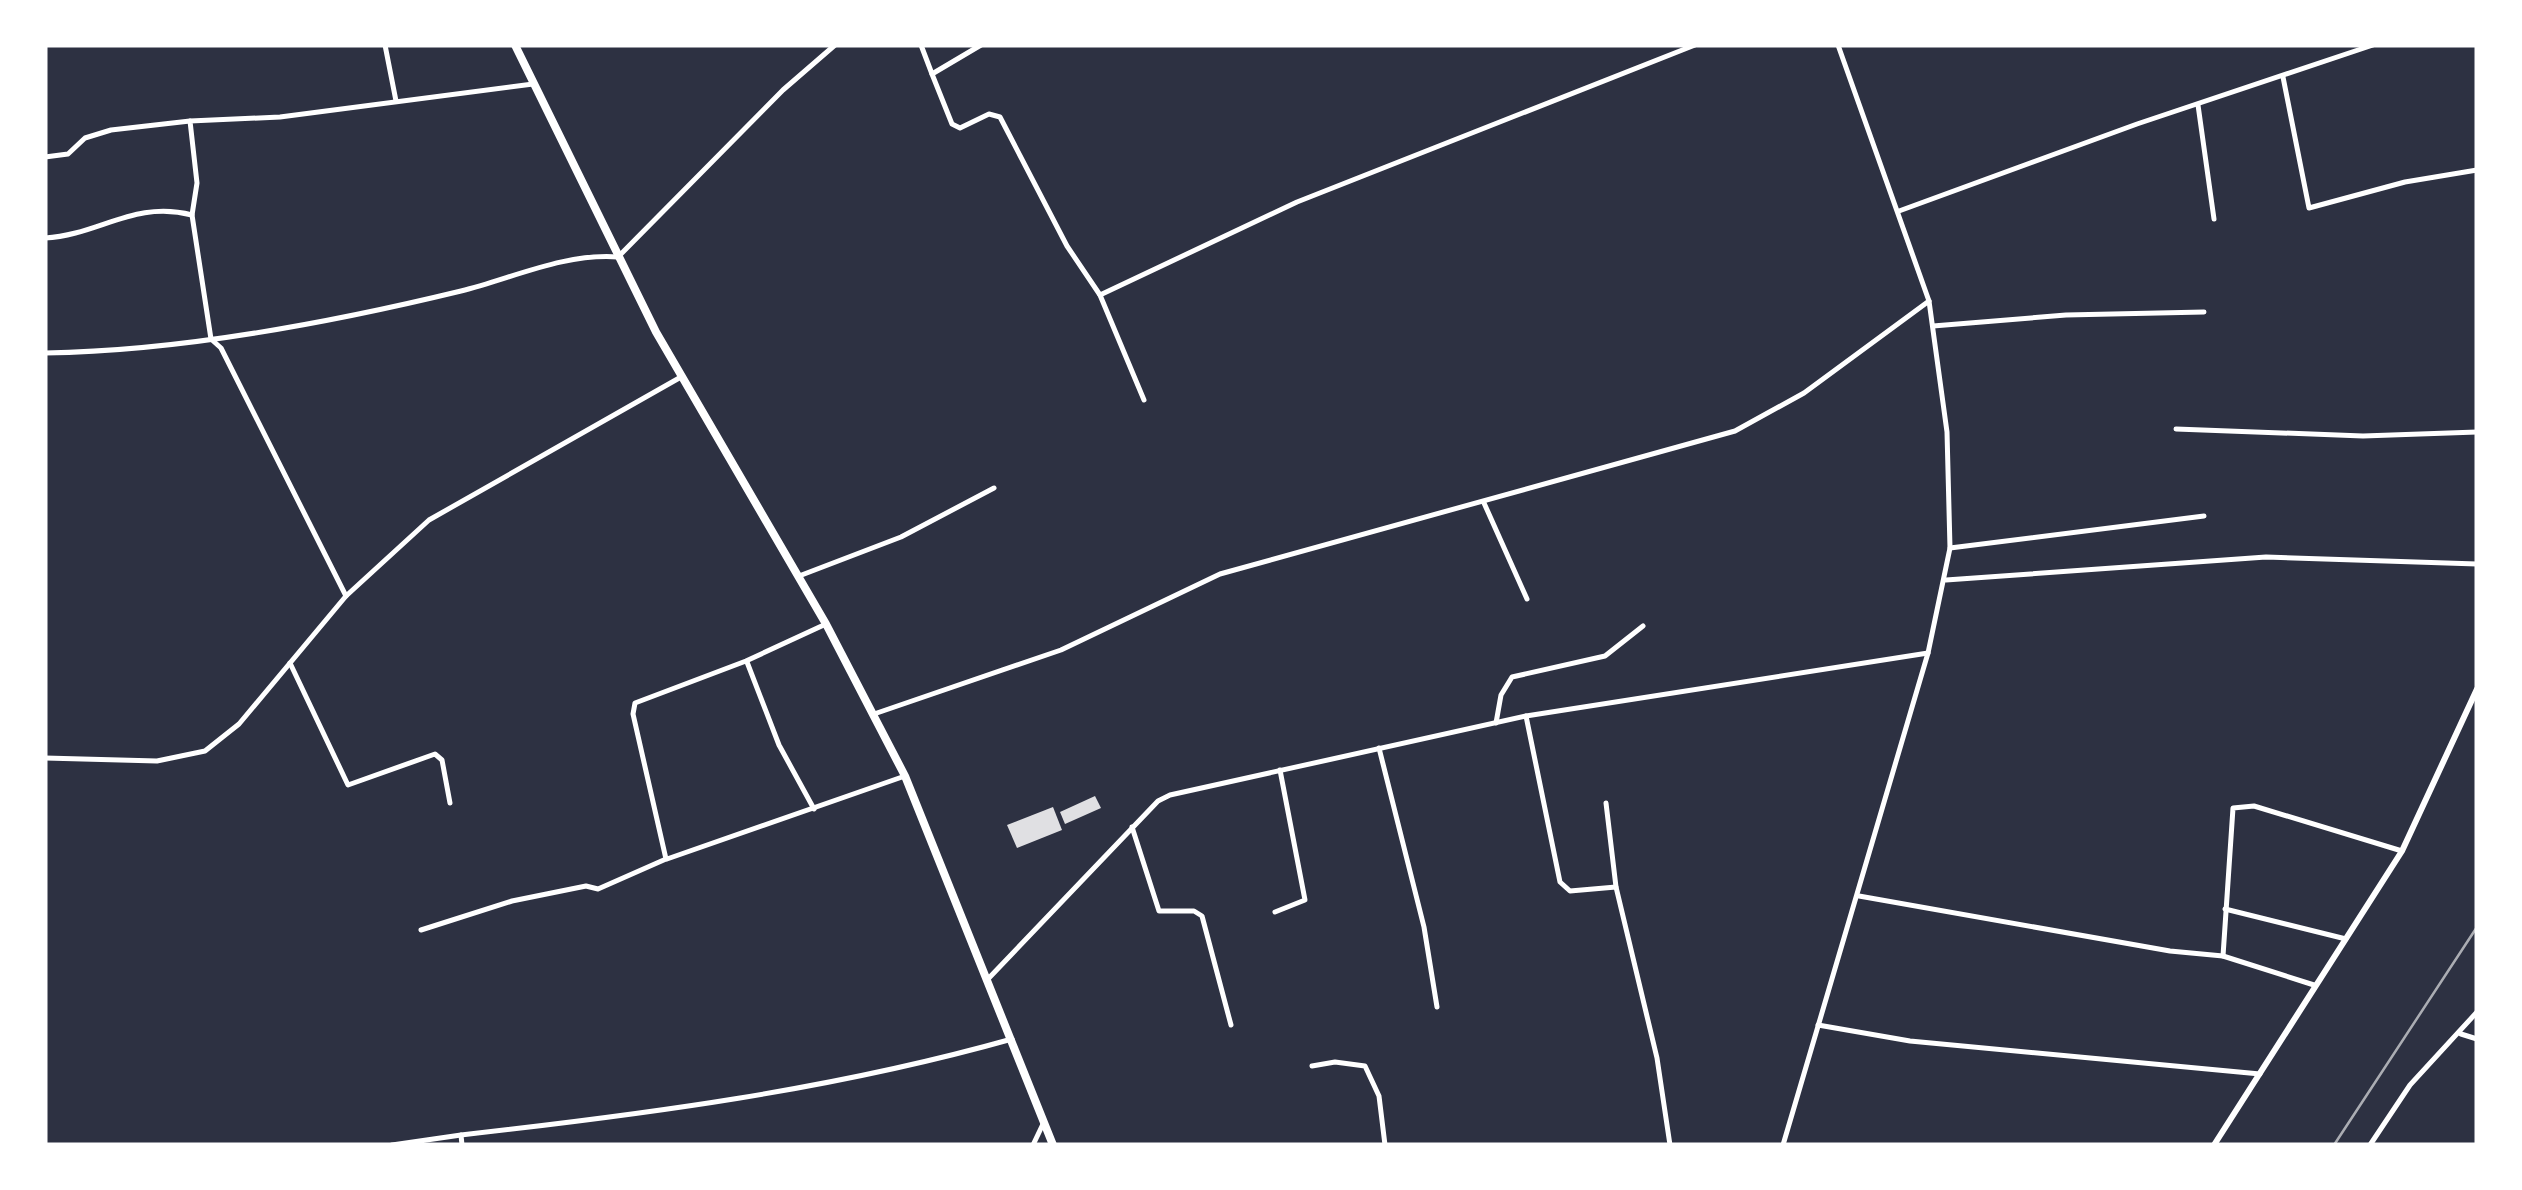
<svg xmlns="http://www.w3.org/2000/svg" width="2522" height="1190" viewBox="0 0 2522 1190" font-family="'Varela Round',sans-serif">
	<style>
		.building { fill: #e0e0e3 }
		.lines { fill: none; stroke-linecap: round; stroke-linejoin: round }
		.minor { stroke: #fff; stroke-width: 5 }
		.tertiary { stroke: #fff; stroke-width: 6 }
		.primary { stroke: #fff; stroke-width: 8 }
		.rail { stroke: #abadb3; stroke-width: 2.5 }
	</style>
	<rect width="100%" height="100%" fill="#2d3142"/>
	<g class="building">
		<path d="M1095 796 1101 808 1065 824 1060 812Z"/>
		<path d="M1053 807 1062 830 1017 848 1007 825Z"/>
	</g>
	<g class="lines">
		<g class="minor">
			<path d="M385 45 396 101"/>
			<path d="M921 45 932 74"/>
			<path d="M981 45 932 74 952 124 960 128 989 114 1000 117 1067 246 1100 295 1144 400"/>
			<path d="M2283 77 2309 208 2405 182 2477 170"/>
			<path d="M2198 105 2214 219"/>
			<path d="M45 157 68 154 85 138 111 130 190 121"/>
			<path d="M1899 211 2137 124 2373 45"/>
			<path d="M45 238C99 235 134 200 192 215"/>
			<path d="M1100 295 1297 202 1695 45"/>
			<path d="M1933 326 2066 315 2204 312"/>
			<path d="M45 353C181 351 329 323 461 291 513 278 564 253 618 257L783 90 835 45"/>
			<path d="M2176 429 2363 436 2477 432"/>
			<path d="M1484 503 1527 599"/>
			<path d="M1950 548 2204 516"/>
			<path d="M799 576 901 537 994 488"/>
			<path d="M1946 580 2266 557 2477 564"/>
			<path d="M346 596 221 348 211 339 192 215 197 183 190 121 280 117 533 84"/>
			<path d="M747 662 779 745 814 809"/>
			<path d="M290 663 348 785 435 754 442 760 450 803"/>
			<path d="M874 714 1061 650 1220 574 1735 431 1804 393 1929 301"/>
			<path d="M1526 716 1560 882 1570 891 1616 887"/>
			<path d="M1496 723 1501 695 1512 677 1605 656 1643 626"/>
			<path d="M1379 748 1424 927 1437 1007"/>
			<path d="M45 758 157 761 205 751 239 724 346 596 429 520 681 377"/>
			<path d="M1606 803 1616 887 1657 1058 1670 1145"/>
			<path d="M1132 827 1159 911H1194L1202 916 1231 1025"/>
			<path d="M667 859 905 776"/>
			<path d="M1859 896 2170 951 2223 956 2314 985"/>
			<path d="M2225 909 2346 939"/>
			<path d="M1275 912 1305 900 1280 770"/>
			<path d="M421 930 512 901 586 886 598 889 666 859 633 714 635 703 746 661 826 624"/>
			<path d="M2223 956 2233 808 2254 806 2402 851"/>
			<path d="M988 979 1158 801 1170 795 1526 716 1928 653"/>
			<path d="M1818 1025 1910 1041 2260 1074"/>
			<path d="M2461 1034 2477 1039"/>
			<path d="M1312 1066 1335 1062 1365 1066 1379 1096 1385 1145"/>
			<path d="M392 1145 461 1135"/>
			<path d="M462 1145 461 1135C647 1114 831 1090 1012 1039"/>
			<path d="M1033 1145 1043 1124"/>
			<path d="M1783 1145 1928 653 1950 548 1947 432 1929 301 1838 45"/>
			<path d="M2370 1145 2410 1085 2477 1012"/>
		</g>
		<path class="tertiary" d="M2214 1145 2402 851 2477 689"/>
		<path class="primary" d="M515 45 656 332 826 624 905 776 1053 1145"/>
		<path class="rail" d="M2334 1145 2477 927"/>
	</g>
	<rect width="2522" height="1190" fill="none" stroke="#ffffff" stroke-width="95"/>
</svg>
